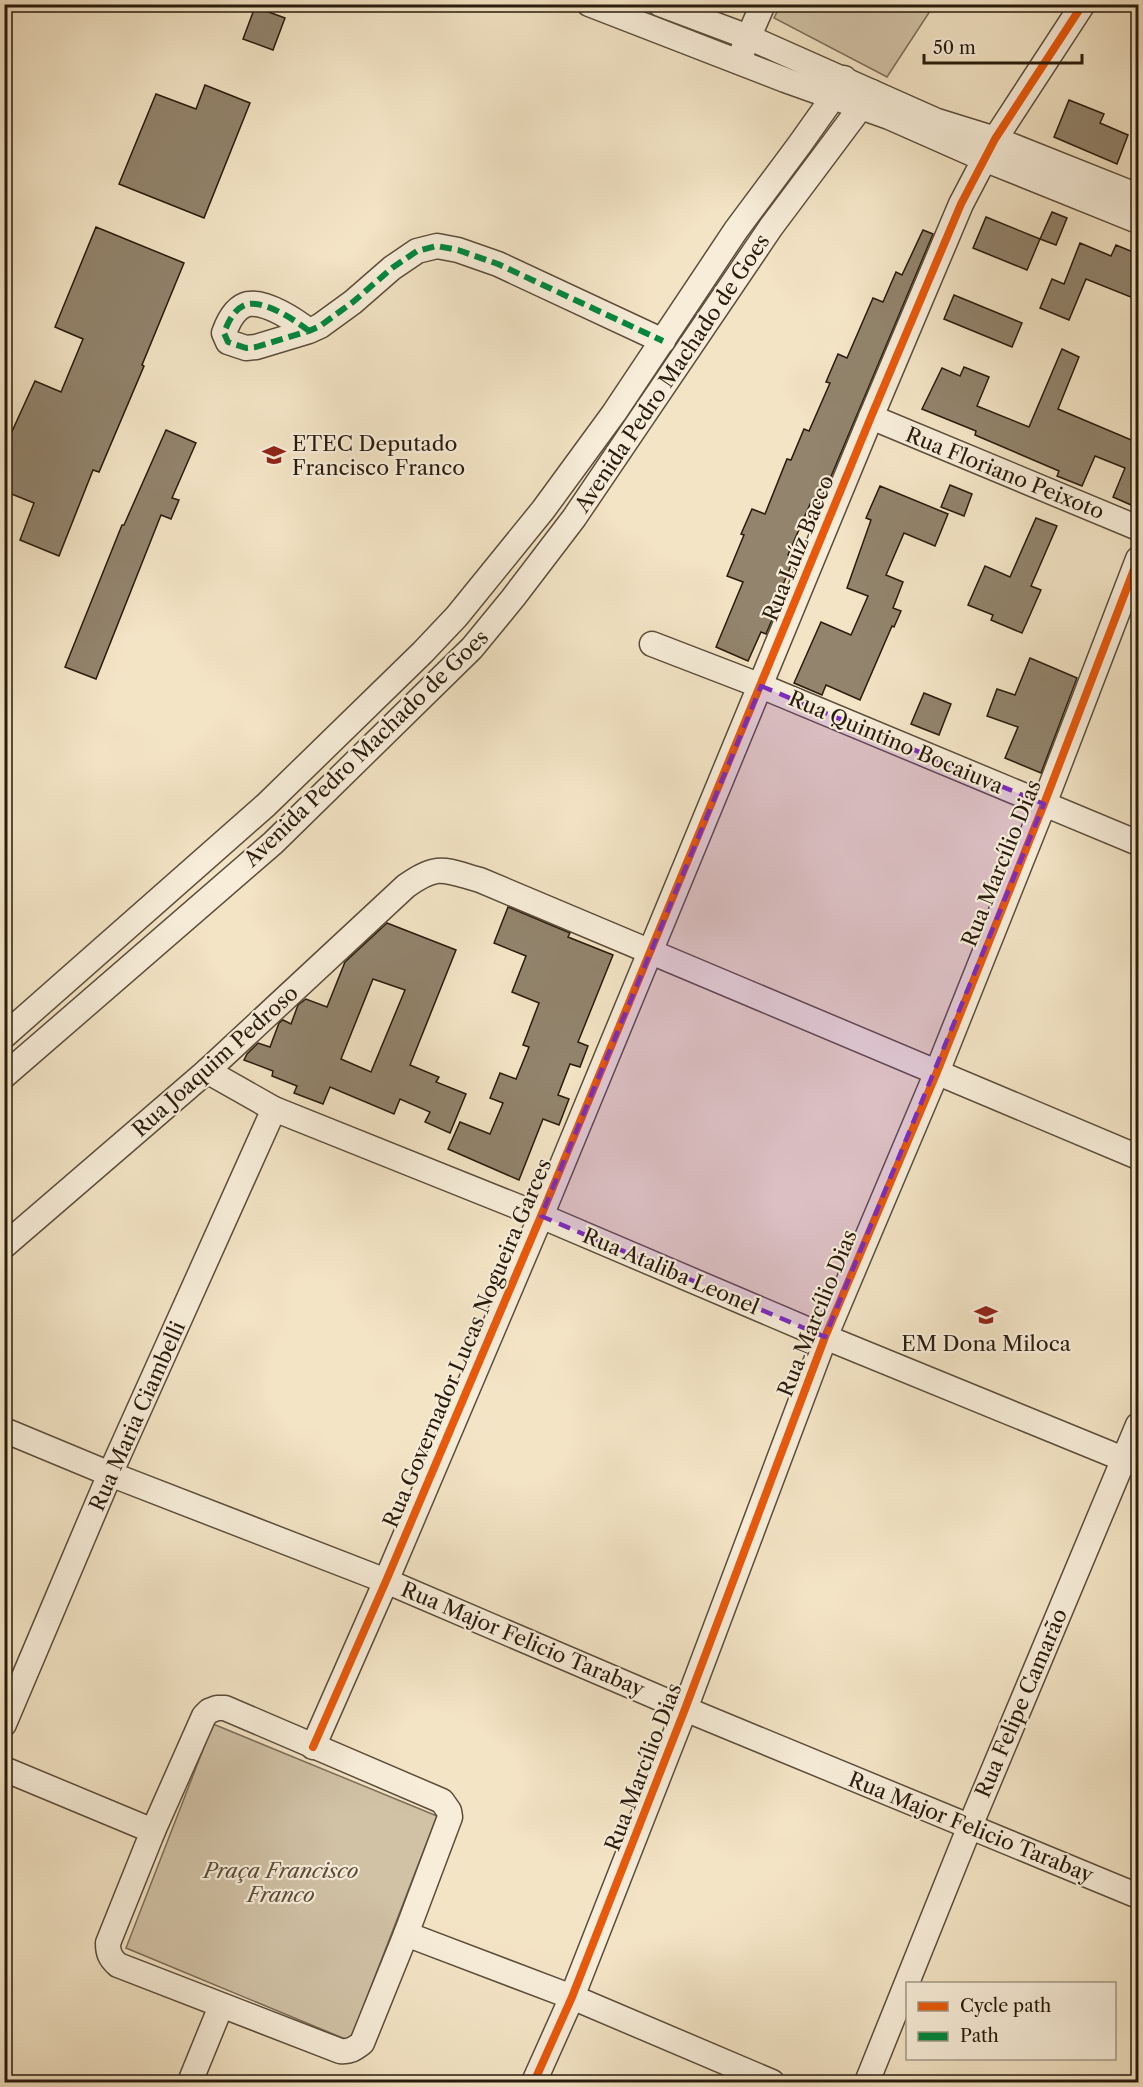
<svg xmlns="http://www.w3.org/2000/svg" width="1143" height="2087" viewBox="0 0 1143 2087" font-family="'Libre Caslon Text',serif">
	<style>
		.green { fill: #d1c2a6; stroke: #7d6e5a; stroke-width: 1.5 }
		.building { fill: #92846d; stroke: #291b0d; stroke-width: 1.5; fill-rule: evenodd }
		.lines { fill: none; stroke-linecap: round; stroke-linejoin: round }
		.minor-casing { stroke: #5c4d3b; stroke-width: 27 }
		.minor { stroke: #f7edd9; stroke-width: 24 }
		.quiet { stroke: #00873e; stroke-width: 6; stroke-dasharray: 12 6; stroke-linecap: butt }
		.cycleway-casing { stroke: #f7edd9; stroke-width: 11 }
		.cycleway { stroke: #e8590c; stroke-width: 8 }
		.marked { fill: #7b2cbf; fill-opacity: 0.2; stroke: #7b2cbf; stroke-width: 4.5; stroke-dasharray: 12 8; stroke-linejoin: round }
		.labels { text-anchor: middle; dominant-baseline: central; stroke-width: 4.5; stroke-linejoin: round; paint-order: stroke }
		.street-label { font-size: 21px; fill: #291b0d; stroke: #f7edd9 }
		.poi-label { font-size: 21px; fill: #291b0d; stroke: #f7edd9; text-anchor: start }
		.park-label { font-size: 21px; font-style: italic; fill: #5b4d3b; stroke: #f7edd9 }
	</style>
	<rect width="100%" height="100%" fill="#f3e4c5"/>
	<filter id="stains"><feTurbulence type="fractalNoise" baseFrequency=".00333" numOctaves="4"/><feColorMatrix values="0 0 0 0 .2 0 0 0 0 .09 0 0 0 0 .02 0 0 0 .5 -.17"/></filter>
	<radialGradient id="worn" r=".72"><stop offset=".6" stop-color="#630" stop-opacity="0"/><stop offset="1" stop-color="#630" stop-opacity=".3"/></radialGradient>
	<g class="green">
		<path d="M781 4H934V5L887 77 774 18Z"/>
		<path d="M213 1724 437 1816 350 2041 126 1948Z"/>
	</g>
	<g class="building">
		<path d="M255 7 285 18 273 50 243 39Z"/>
		<path d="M205 85 250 103 204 218 119 184 156 94 196 109Z"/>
		<path d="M1069 100 1104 114 1100 123 1128 135 1117 164 1054 137Z"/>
		<path d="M1052 212 1067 218 1056 245 1040 239Z"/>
		<path d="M986 217 1040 239 1027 270 973 248Z"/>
		<path d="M96 227 184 263 142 365 144 366 99 472 93 470 59 556 20 540 34 503 4 491V449L35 381 61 392 83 339 55 327Z"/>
		<path d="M923 230 933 234 819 505 811 502 788 555 794 558 776 602 779 603 766 634 761 632 748 661 716 647 743 582 727 576 744 535 741 534 752 509 765 514 787 459 791 460 804 429 809 431 830 383 826 382 838 354 847 358 873 298 883 302 896 272 902 275Z"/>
		<path d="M1080 243 1111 256 1116 245 1138 254V300L1086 279 1069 320 1040 308 1052 279 1064 284Z"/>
		<path d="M954 295 1022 323 1012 347 944 319Z"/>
		<path d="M1062 349 1079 357 1058 409 1136 442 1138 436V508L1113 497 1125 468 1095 456 1082 486 1057 476 1059 471 975 435 976 431 922 409 942 368 960 376 964 367 989 377 977 406 1029 427Z"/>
		<path d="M166 430 196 443 172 498 179 500 171 519 161 515 96 679 65 667 122 525H124Z"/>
		<path d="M950 485 972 494 964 516 941 507Z"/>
		<path d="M880 486 948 514 935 546 904 533 886 575 903 582 893 608 901 611 894 627 892 626 860 700 826 685 822 695 794 683 821 622 851 635 868 596 847 588 871 520 866 518Z"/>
		<path d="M1036 518 1057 526 1031 586 1041 590 1022 633 991 620 993 615 968 605 985 566 1010 577Z"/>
		<path d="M1030 658 1077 678 1041 773 1005 758 1018 727 987 716 997 689 1015 695Z"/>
		<path d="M924 693 951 704 939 735 911 724Z"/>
		<path d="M508 907 570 933 568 937 613 955 578 1042 588 1046 580 1067 570 1064 558 1095 569 1099 559 1125 543 1119 519 1180 448 1149 460 1122 490 1134 503 1103 490 1098 500 1073 516 1079 529 1047 523 1045 539 1003 512 992 526 956 494 943Z"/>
		<path d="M387 923 456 950 410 1065 439 1077 436 1082 466 1094 450 1133 425 1122 430 1112 400 1099 394 1114 330 1087 323 1104 294 1093 297 1086 272 1076 273 1071 244 1060 247 1054 258 1043 270 1047 279 1023 283 1020 291 1024 298 1005 306 999 327 1007 345 962ZM373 979 405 990 371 1072 341 1059Z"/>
	</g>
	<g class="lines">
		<g class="minor-casing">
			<g id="minor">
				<path d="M589 4 785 80 889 117 984 159 1138 221"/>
				<path d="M660 4 748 37 937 121 995 139 1138 196"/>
				<path d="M742 52 763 4"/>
				<path d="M309 331C295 320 266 301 248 304 235 307 228 322 224 333L228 342 246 348 256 347 309 331 320 326 353 302 392 268 417 251 437 246 458 250 498 264 663 341"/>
				<path d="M871 417 1138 528"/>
				<path d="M652 644 761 686 1138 843"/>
				<path d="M4 1036 266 805 423 652 457 616 543 510 614 413 736 230 800 144 834 96 844 78"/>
				<path d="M207 1071 274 1109 541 1216 825 1337 1138 1465"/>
				<path d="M4 1076 273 843 472 648 513 598 574 518 771 227 872 92"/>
				<path d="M4 1246 207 1071 406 886C438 863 444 870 480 880L1138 1157"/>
				<path d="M4 1430 110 1474 386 1581 685 1709 1138 1896"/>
				<path d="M217 1708H225L442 1801 449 1811 450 1817 406 1934 362 2043C354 2049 350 2052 340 2051L118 1965C110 1958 108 1953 108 1943L153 1831 204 1716 209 1711Z"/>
				<path d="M4 1724 110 1474 274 1109"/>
				<path d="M313 1747 386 1581 541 1216 871 417 961 204 995 139 1083 4"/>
				<path d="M4 1769 153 1831"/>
				<path d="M406 1934 572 1997 772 2082"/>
				<path d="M190 2082 221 2006"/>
				<path d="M534 2082 572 1997 685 1709 825 1337 937 1072 1044 804 1138 559"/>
				<path d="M867 2082 970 1826 1138 1425"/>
			</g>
		</g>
		<use href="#minor" class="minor"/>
		<path class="quiet" d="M309 331C295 320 266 301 248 304 235 307 228 322 224 333L228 342 246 348 256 347 309 331 320 326 353 302 392 268 417 251 437 246 458 250 498 264 663 341"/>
		<g class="cycleway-casing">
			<g id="cycleway">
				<path d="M313 1747 386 1581 541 1216 871 417 961 204 995 139 1083 4"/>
				<path d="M534 2082 572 1997 685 1709 825 1337 937 1072 1044 804 1138 559"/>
			</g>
		</g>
		<use href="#cycleway" class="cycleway"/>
	</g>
	<path class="marked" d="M761 686 1044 804 825 1337 541 1216Z"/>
	<defs>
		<g id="university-bare" transform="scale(1.8)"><path d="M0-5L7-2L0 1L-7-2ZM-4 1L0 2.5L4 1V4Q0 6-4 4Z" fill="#8f2418" stroke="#f7edd9" stroke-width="2.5" paint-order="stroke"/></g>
		<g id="school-bare" transform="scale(1.8)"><path d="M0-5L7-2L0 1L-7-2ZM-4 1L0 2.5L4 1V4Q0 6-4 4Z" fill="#8f2418" stroke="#f7edd9" stroke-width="2.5" paint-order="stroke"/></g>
	</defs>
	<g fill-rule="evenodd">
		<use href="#university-bare" x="274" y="455"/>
		<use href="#school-bare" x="986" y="1315"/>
	</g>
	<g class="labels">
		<g class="street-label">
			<text transform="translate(672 373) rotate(-56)">Avenida Pedro Machado de Goes</text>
			<text transform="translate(1005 473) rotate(22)">Rua Floriano Peixoto</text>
			<text transform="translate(798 548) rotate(-68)">Rua Luíz Bacco</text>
			<text transform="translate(896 742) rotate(23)">Rua Quintino Bocaiuva</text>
			<text transform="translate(366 748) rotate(-44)">Avenida Pedro Machado de Goes</text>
			<text transform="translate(1001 863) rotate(-68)">Rua Marcílio Dias</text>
			<text transform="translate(215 1061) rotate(-42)">Rua Joaquim Pedroso</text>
			<text transform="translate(671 1271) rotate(23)">Rua Ataliba Leonel</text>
			<text transform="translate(817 1313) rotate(-68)">Rua Marcílio Dias</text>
			<text transform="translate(467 1343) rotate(-67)">Rua Governador Lucas Nogueira Garces</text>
			<text transform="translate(137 1416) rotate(-66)">Rua Maria Ciambelli</text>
			<text transform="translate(523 1639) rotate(23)">Rua Major Felicio Tarabay</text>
			<text transform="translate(1021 1703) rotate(-67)">Rua Felipe Camarão</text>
			<text transform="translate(643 1767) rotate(-69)">Rua Marcílio Dias</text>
			<text transform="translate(971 1827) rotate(22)">Rua Major Felicio Tarabay</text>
		</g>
		<g class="poi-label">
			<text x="292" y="443">ETEC Deputado<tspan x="292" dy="24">Francisco Franco</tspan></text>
			<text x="986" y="1343" text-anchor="middle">EM Dona Miloca</text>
		</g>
		<g class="park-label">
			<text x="281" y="1870">Praça Francisco<tspan x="281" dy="24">Franco</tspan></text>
		</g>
	</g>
	<rect width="1143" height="2087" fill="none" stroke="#f3e4c5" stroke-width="24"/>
	<rect x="6" y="6" width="1131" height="2075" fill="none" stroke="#291b0d" stroke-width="3"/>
	<rect x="12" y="12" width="1119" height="2063" fill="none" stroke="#291b0d" stroke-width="1.5"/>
	<rect x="906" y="1982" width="210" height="78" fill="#f7edd9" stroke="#a59987" stroke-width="1.5"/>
	<rect x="918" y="2002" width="30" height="9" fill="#e8590c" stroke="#a59987" stroke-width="1.5"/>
	<text x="960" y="2012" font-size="18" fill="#291b0d">Cycle path</text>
	<rect x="918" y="2032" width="30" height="9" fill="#00873e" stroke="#a59987" stroke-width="1.5"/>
	<text x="960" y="2042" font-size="18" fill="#291b0d">Path</text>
	<path d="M924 54v9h158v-9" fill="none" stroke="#291b0d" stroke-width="3"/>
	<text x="933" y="54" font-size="18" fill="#291b0d" stroke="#f7edd9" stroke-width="4.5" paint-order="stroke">50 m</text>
	<rect width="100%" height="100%" filter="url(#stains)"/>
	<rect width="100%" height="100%" fill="url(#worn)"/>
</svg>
